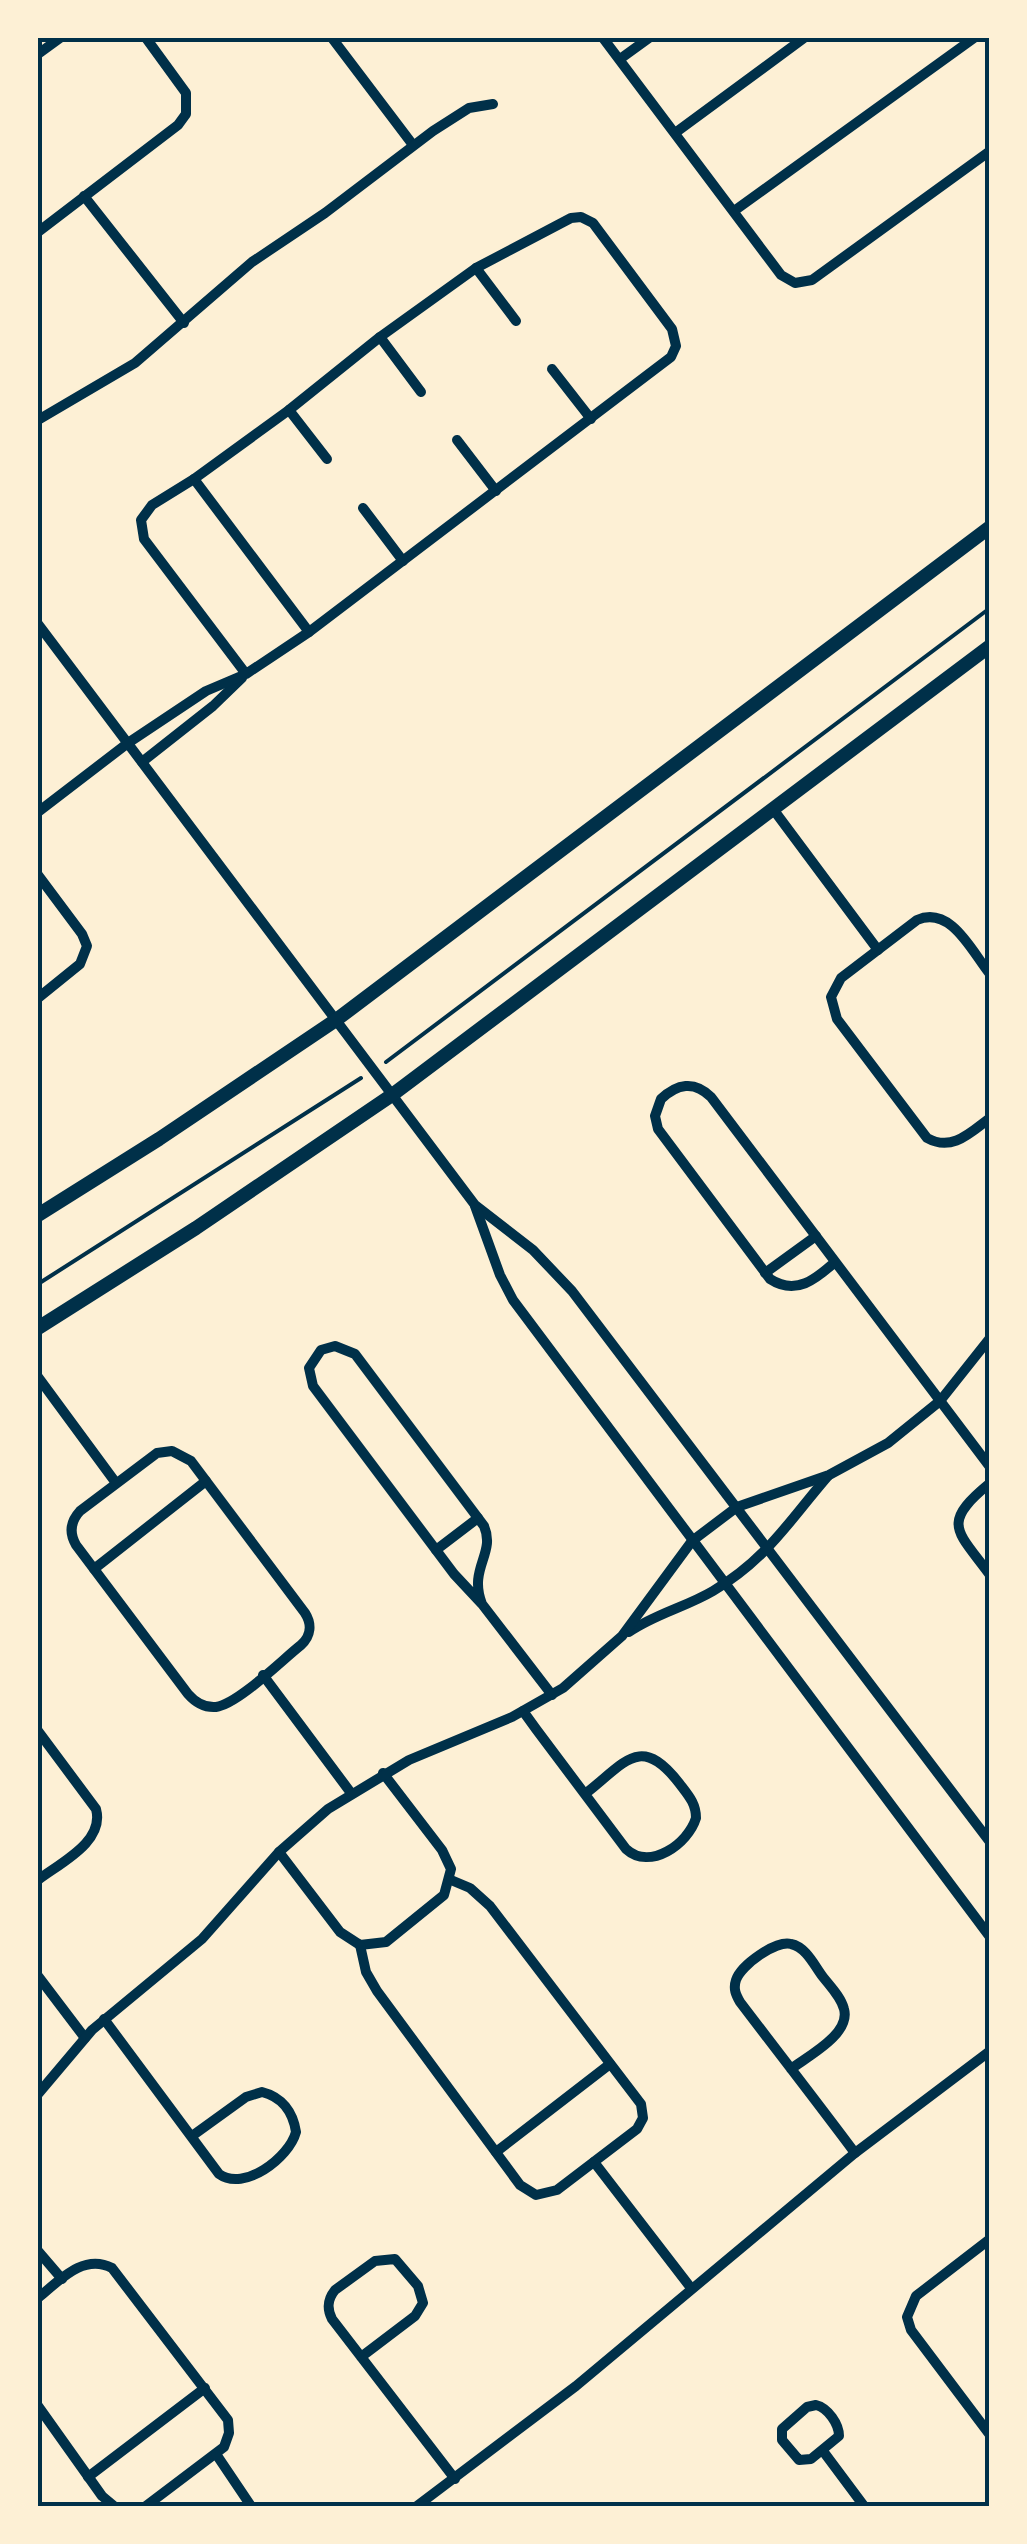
<svg xmlns="http://www.w3.org/2000/svg" width="1027" height="2544" viewBox="0 0 1027 2544" font-family="Lora,serif">
	<style>
		.lines { fill: none; stroke-linecap: round; stroke-linejoin: round }
		.path { stroke: #003049; stroke-width: 4 }
		.minor { stroke: #003049; stroke-width: 10 }
		.tertiary { stroke: #003049; stroke-width: 14 }
		.neatline { fill: none; stroke: #003049; stroke-width: 4 }
	</style>
	<rect width="100%" height="100%" fill="#fdf0d5"/>
	<g class="lines">
		<g class="path">
			<path d="M386 1062 990 608"/>
			<path d="M38 1284 361 1078"/>
		</g>
		<g class="minor">
			<path d="M332 38 413 145"/>
			<path d="M603 38 781 275 795 283 812 280 990 151"/>
			<path d="M38 54 60 38"/>
			<path d="M620 59 649 38"/>
			<path d="M675 133 804 38"/>
			<path d="M84 196 184 323"/>
			<path d="M734 211 974 38"/>
			<path d="M38 232 178 125 186 114V93L146 38"/>
			<path d="M476 268 516 321"/>
			<path d="M380 337 421 392"/>
			<path d="M552 369 591 419"/>
			<path d="M289 410 327 459"/>
			<path d="M38 420 135 363 252 262 325 213 433 131 469 108 493 104"/>
			<path d="M457 440 496 491"/>
			<path d="M194 479 309 632"/>
			<path d="M363 508 403 561"/>
			<path d="M38 624 475 1205 533 1250 572 1291 990 1842"/>
			<path d="M142 762 213 706 242 678"/>
			<path d="M773 809 878 950"/>
			<path d="M38 812 128 743 206 691 246 674 309 632 671 357 676 346 672 329 593 223 581 217 571 218 476 268 380 337 289 410 194 479 152 505 141 520 144 539 246 674"/>
			<path d="M38 875 82 934 87 946 80 964 38 998"/>
			<path d="M990 974C972 952 951 905 917 920L841 978 831 997 837 1019 927 1138C952 1152 970 1133 990 1118"/>
			<path d="M475 1206 500 1275 513 1300 990 1937"/>
			<path d="M835 1262C816 1279 796 1296 770 1279L658 1129 655 1116 661 1099C677 1084 694 1080 711 1097L990 1467"/>
			<path d="M765 1273 816 1236"/>
			<path d="M38 1377 116 1483"/>
			<path d="M172 1451 191 1461 305 1613C312 1624 311 1636 301 1645 282 1660 238 1704 216 1707 204 1708 195 1702 188 1694L76 1545C69 1533 70 1522 80 1511L157 1453Z"/>
			<path d="M990 1483C940 1524 957 1530 990 1575"/>
			<path d="M436 1550 478 1518"/>
			<path d="M94 1569 206 1481"/>
			<path d="M482 1604C468 1568 496 1554 484 1526L355 1354 335 1346 321 1350 309 1368 313 1386 454 1574 482 1604 552 1695"/>
			<path d="M629 1632C655 1614 686 1607 713 1591 767 1559 789 1521 828 1476"/>
			<path d="M263 1675 351 1793"/>
			<path d="M523 1711 536 1729 626 1849C650 1871 688 1844 696 1818 696 1803 688 1795 679 1783 640 1733 625 1763 585 1794"/>
			<path d="M38 1731 96 1809C105 1842 60 1863 38 1880"/>
			<path d="M279 1852 340 1932 360 1945 386 1942 444 1895 451 1869 442 1850 383 1773"/>
			<path d="M360 1945 366 1972 377 1991 520 2185 536 2195 557 2190 637 2129 643 2118 641 2104 490 1906 470 1888 451 1880"/>
			<path d="M38 1976 85 2038"/>
			<path d="M104 2019 219 2174C244 2192 289 2158 296 2132 293 2112 282 2097 262 2092L246 2097 192 2136"/>
			<path d="M791 2069C808 2056 851 2034 844 2009 841 1997 830 1986 823 1977 814 1965 806 1947 791 1944 776 1940 741 1965 736 1980 733 1989 736 1995 740 2002 778 2052 817 2102 855 2153"/>
			<path d="M38 2094 92 2030 202 1939 279 1852 328 1809 409 1760 512 1717 563 1688 622 1636 692 1541 737 1507 829 1475 888 1443 940 1401 990 1338"/>
			<path d="M496 2152 610 2064"/>
			<path d="M594 2162 691 2288"/>
			<path d="M990 2239 916 2296 907 2317 911 2330 990 2435"/>
			<path d="M38 2251 62 2279"/>
			<path d="M38 2298C59 2281 83 2253 112 2268L228 2420 229 2433 224 2447 146 2506"/>
			<path d="M361 2357 415 2316 423 2303 418 2286 395 2259 375 2261 335 2290C327 2300 327 2309 332 2319L455 2479"/>
			<path d="M816 2405C828 2408 839 2424 839 2436L811 2459 799 2460 782 2440V2429L807 2407Z"/>
			<path d="M38 2406 102 2496 114 2506"/>
			<path d="M823 2451 864 2506"/>
			<path d="M216 2454 251 2506"/>
			<path d="M88 2477 205 2388"/>
			<path d="M417 2506 576 2386 855 2153 990 2051"/>
		</g>
		<g class="tertiary">
			<path d="M38 1215 159 1139 336 1020 990 527"/>
			<path d="M38 1328 196 1228 392 1095 990 646"/>
		</g>
	</g>
	<rect width="1027" height="2544" fill="none" stroke="#fdf0d5" stroke-width="80"/>
	<rect x="40" y="40" width="947" height="2464" class="neatline"/>
</svg>
